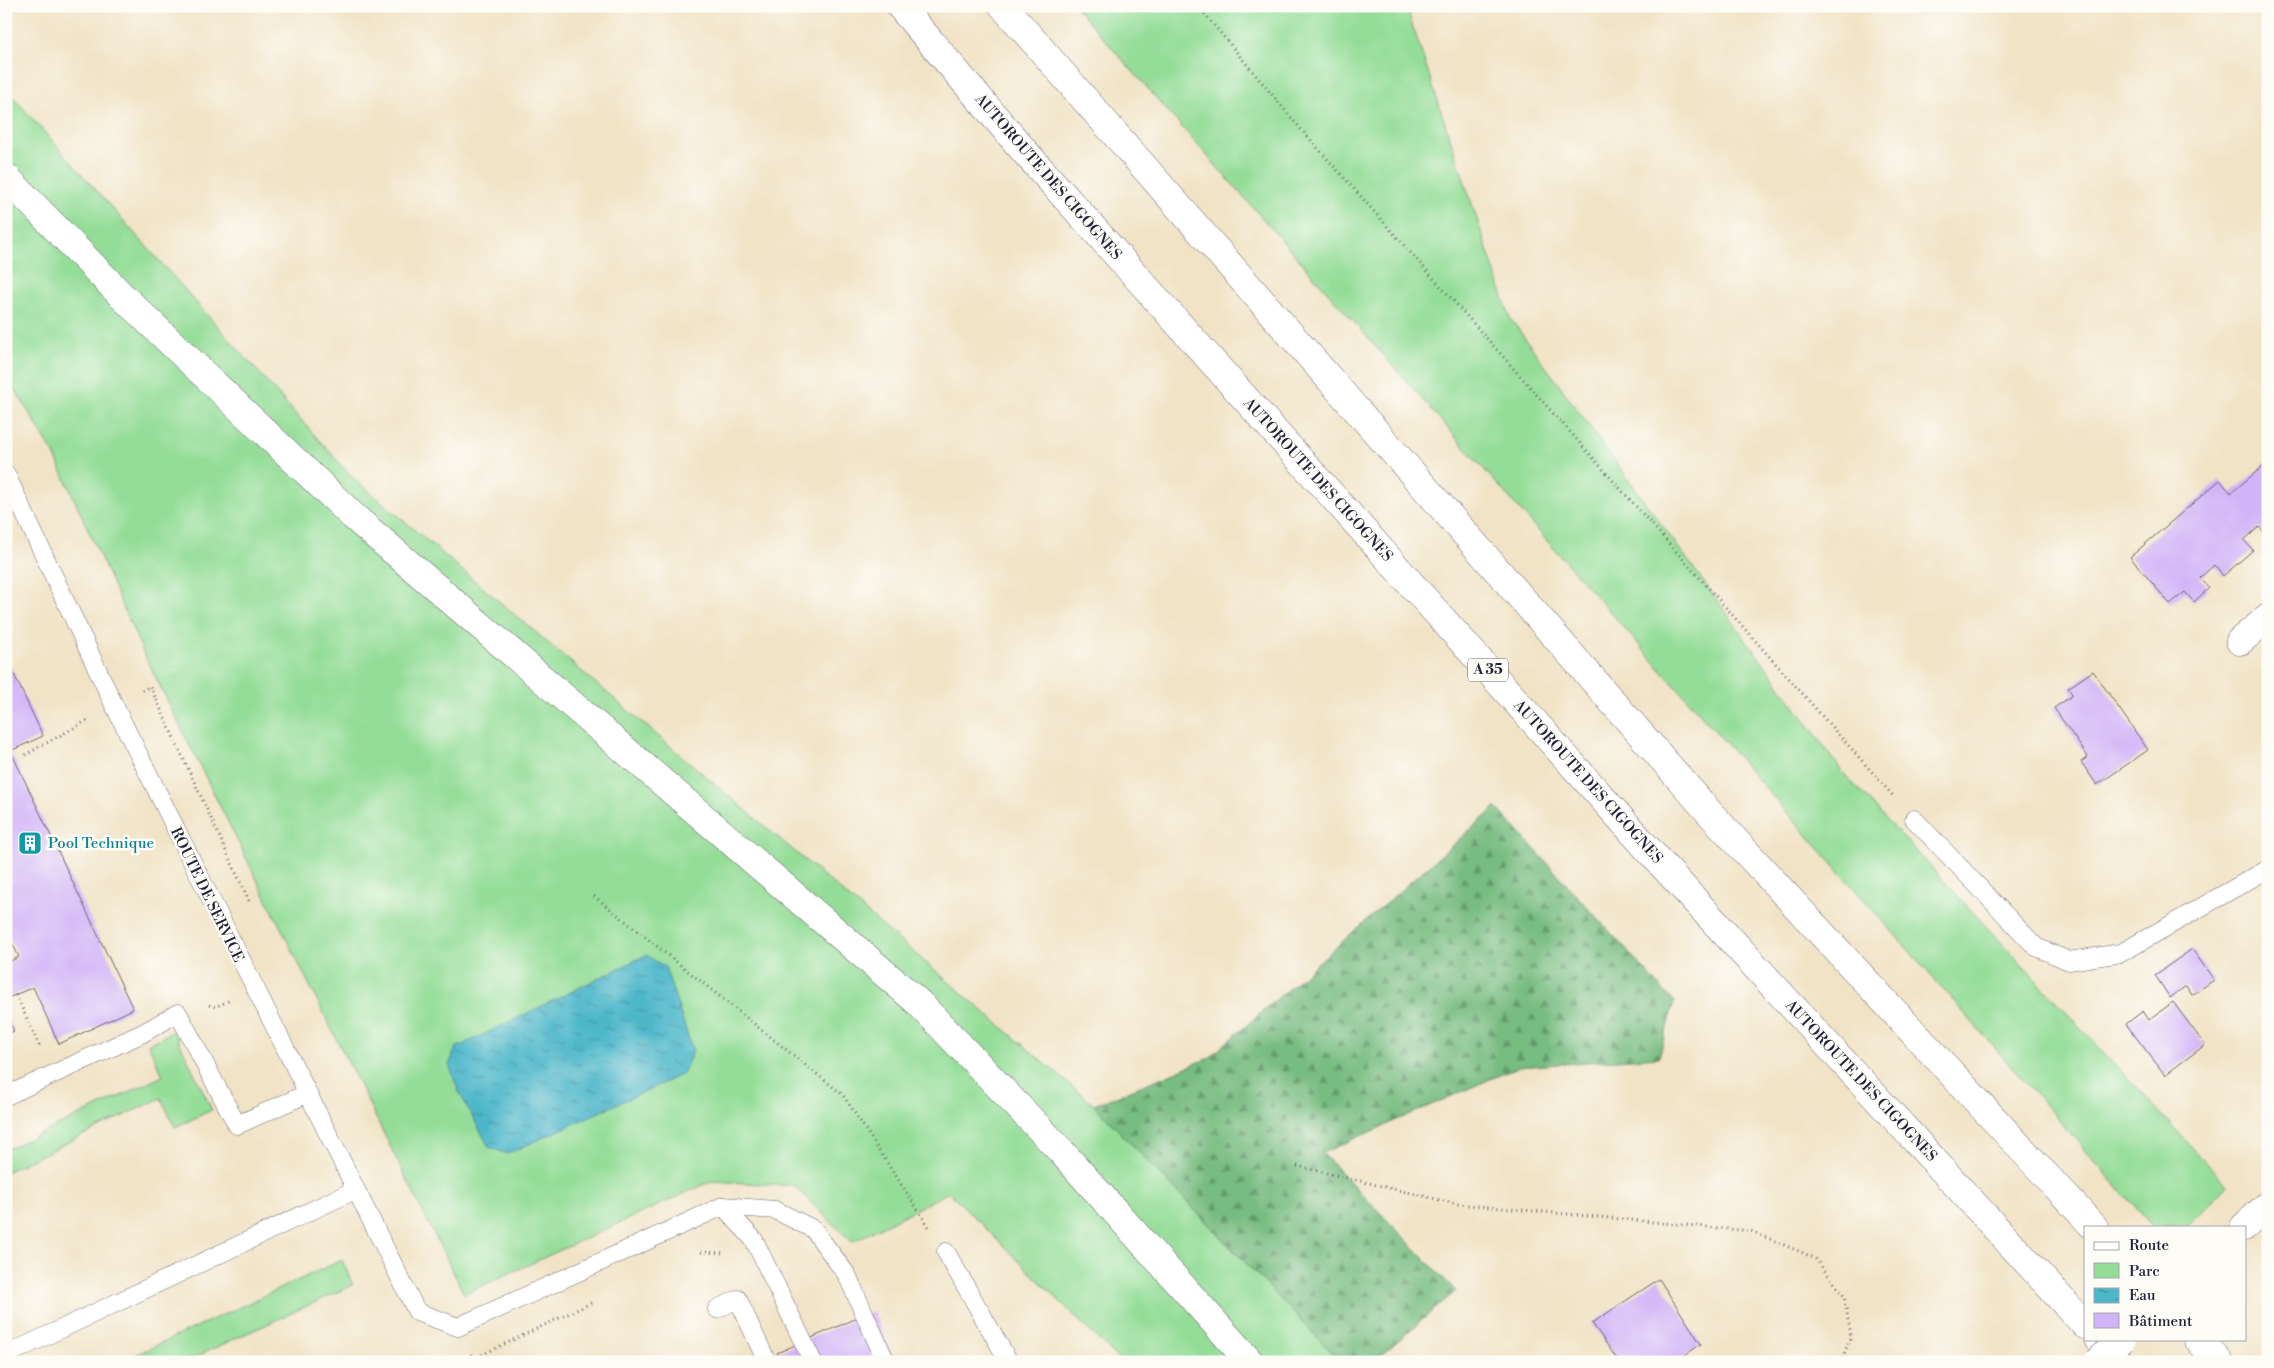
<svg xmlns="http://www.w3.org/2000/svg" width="2274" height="1368" viewBox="0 0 2274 1368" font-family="'Libre Bodoni',serif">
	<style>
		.green { fill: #94dd98; stroke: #5b806a }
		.forest { fill: url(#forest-firs); stroke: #4c6f5e }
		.water { fill: url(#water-ripples); stroke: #386c82 }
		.building { fill: #d1b3f7 }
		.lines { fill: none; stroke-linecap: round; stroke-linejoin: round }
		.lane-casing { stroke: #6a666c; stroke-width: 19 }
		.street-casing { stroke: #6a666c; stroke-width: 29 }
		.secondary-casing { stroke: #6a666c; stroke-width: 29 }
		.highway-casing { stroke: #6a666c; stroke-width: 29 }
		.path { stroke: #6a666c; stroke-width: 3; stroke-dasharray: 1 4; stroke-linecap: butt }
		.lane { stroke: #fff; stroke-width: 18 }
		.street { stroke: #fff; stroke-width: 28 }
		.secondary { stroke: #fff; stroke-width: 28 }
		.highway { stroke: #fff; stroke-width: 28 }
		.secondary-bridge-casing { stroke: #6a666c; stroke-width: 29; stroke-linecap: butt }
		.secondary-bridge { stroke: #fff; stroke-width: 28 }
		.labels { text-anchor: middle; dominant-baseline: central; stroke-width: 5; stroke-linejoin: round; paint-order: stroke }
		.shield { fill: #fdfcf7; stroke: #646373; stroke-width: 1 }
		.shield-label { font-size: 14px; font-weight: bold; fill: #22223b }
		.street-label { font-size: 15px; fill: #22223b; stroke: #fdfcf7 }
		.culture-label { font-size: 15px; fill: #0d838f; stroke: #fdfcf7; text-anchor: start }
	</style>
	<defs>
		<pattern id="forest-firs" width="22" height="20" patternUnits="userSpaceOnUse" patternTransform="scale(1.25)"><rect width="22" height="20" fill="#77bc80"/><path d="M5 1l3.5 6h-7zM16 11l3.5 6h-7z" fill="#61986a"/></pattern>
		<pattern id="water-ripples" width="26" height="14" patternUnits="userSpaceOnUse" patternTransform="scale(1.25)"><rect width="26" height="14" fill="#4db7ca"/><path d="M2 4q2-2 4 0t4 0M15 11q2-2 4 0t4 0" fill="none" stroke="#4094a5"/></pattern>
	</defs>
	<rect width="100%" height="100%" fill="#fdfcf7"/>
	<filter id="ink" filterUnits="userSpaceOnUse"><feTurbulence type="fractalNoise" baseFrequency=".02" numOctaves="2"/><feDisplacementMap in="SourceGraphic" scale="10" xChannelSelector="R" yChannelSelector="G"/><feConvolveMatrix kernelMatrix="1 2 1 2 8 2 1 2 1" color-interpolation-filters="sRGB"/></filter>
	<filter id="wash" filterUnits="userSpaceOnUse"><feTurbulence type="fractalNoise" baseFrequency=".0096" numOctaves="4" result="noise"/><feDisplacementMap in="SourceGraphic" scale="20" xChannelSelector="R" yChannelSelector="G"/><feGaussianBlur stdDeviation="1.12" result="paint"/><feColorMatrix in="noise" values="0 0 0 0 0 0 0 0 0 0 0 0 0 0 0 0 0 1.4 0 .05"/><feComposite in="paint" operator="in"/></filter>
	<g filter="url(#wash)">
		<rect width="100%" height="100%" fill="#f1e3c6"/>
		<g class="green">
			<path d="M1075 6H1406L1510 318 1846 776 2228 1186 2186 1227H2153Z"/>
			<path d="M6 89 351 476 1094 1105 1341 1362H1121L949 1192 852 1242 794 1186 712 1181 464 1294 143 652 54 454 16 391 6 386Z"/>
			<path d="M174 1031 212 1110 175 1127 161 1098 6 1172V1150L163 1076 148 1044Z"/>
			<path d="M342 1260 353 1285 184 1362H120Z"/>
		</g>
		<path class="forest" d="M1496 807 1674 1002 1659 1057 1518 1067 1322 1153 1456 1291 1373 1362H1341L1094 1105 1209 1058Z"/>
		<path class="water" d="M646 955 665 967 693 1051 683 1074 507 1154 489 1147 459 1092 449 1065 456 1048Z"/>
		<g id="blocks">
			<g class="building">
				<path d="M2268 462V537L2259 527 2244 540 2253 550 2223 576 2214 565 2200 578 2209 588 2194 602 2185 592 2170 604 2130 557 2220 480 2231 493Z"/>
				<path d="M6 657 43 736 6 753Z"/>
				<path d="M2093 671 2148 750 2097 785 2081 762 2088 757 2054 708 2073 695 2068 688Z"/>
				<path d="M12 754 133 1009 59 1044 33 987 6 999V963L19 957 6 930V757Z"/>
				<path d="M2192 949 2214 980 2192 995 2186 986 2170 998 2155 975Z"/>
				<path d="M2173 1002 2205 1045 2165 1075 2126 1024 2143 1011 2149 1020Z"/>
				<path d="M6 1015 14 1031 6 1034Z"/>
				<path d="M1659 1279 1701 1344 1675 1362H1656L1653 1357 1646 1362H1619L1592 1323Z"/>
				<path d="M873 1311 895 1362H781L777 1353Z"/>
			</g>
		</g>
	</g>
	<g filter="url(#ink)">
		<use href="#blocks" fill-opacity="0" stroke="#6a666c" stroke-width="1"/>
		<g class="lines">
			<g class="lane-casing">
				<g id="lane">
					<path d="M6 474 114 705 417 1312 458 1327 723 1206 775 1210 813 1229 847 1275 886 1362"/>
					<path d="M1914 819 2036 947 2069 961 2121 953 2268 869"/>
					<path d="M6 1096 143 1033 178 1013 237 1125 306 1094"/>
					<path d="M723 1206 754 1240 813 1362"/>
					<path d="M946 1252 1009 1362"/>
					<path d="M717 1309 738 1299 767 1362"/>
					<path d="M6 1355 355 1190"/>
				</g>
			</g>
			<g class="street-casing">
				<path id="street" d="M2240 641 2268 618"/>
			</g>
			<g class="secondary-casing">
				<g id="secondary">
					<path d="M6 177 123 297 353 516 919 1003 1060 1150 1250 1362"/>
					<path d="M2244 1227 2268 1205"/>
				</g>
			</g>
			<g class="highway-casing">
				<g id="highway">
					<path d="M900 6 1025 152 1655 857 2085 1325"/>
					<path d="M1003 6 1708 811 2094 1227"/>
					<path d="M2099 1339 2119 1362"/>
					<path d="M2198 1339 2219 1362"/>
				</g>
			</g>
			<g class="path">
				<path d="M1198 6 1299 127 1895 798"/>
				<path d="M142 691 150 686 250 903"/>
				<path d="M25 755 88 720"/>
				<path d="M594 896 843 1095 929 1227"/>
				<path d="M16 995 40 1047"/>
				<path d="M209 1005 215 1007 229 1001"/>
				<path d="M1297 1166 1457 1204 1751 1231 1815 1258 1844 1296 1851 1336 1841 1362"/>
				<path d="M701 1252 722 1253"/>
				<path d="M471 1354 473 1359 593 1302"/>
			</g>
			<use href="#lane" class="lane"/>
			<use href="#street" class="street"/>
			<use href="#secondary" class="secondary"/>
			<use href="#highway" class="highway"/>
			<g class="secondary-bridge-casing">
				<path id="secondary-bridge" d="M2098 1362 2122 1339"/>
			</g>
			<use href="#secondary-bridge" class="secondary-bridge"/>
		</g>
	</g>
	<defs>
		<g id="building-square" transform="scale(1.25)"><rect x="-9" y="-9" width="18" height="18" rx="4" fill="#0f9aa8" stroke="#fdfcf7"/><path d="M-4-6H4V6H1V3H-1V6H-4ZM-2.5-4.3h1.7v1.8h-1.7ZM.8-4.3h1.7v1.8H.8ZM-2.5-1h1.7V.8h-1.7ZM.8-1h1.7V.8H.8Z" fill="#fff"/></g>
	</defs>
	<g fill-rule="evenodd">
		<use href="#building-square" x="30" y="843"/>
	</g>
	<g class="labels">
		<rect class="shield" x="1468" y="658.5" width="40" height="23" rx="4"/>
		<g class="shield-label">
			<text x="1488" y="670">A 35</text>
		</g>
		<g class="street-label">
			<text transform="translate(1048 177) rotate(49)">AUTOROUTE DES CIGOGNES</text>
			<text transform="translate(1318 480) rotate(48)">AUTOROUTE DES CIGOGNES</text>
			<text transform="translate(1588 782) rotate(48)">AUTOROUTE DES CIGOGNES</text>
			<text transform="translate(207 895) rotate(64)">ROUTE DE SERVICE</text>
			<text transform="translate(1861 1081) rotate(47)">AUTOROUTE DES CIGOGNES</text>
		</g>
		<g class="culture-label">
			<text x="48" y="843">Pool Technique</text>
		</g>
	</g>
	<rect width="2274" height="1368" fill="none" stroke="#fdfcf7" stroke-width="25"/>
	<rect x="2084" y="1226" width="162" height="115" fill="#fdfcf7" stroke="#a5a5ac"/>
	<rect x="2094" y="1242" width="25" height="8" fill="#ffffff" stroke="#a5a5ac"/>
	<text x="2129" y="1250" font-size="15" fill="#22223b">Route</text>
	<rect x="2094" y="1263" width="25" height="15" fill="#94dd98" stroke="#a5a5ac"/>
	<text x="2129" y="1276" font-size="15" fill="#22223b">Parc</text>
	<rect x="2094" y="1288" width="25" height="15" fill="url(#water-ripples)" stroke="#a5a5ac"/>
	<text x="2129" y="1300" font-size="15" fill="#22223b">Eau</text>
	<rect x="2094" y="1313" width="25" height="15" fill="#d1b3f7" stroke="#a5a5ac"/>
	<text x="2129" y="1326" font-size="15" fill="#22223b">Bâtiment</text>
</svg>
